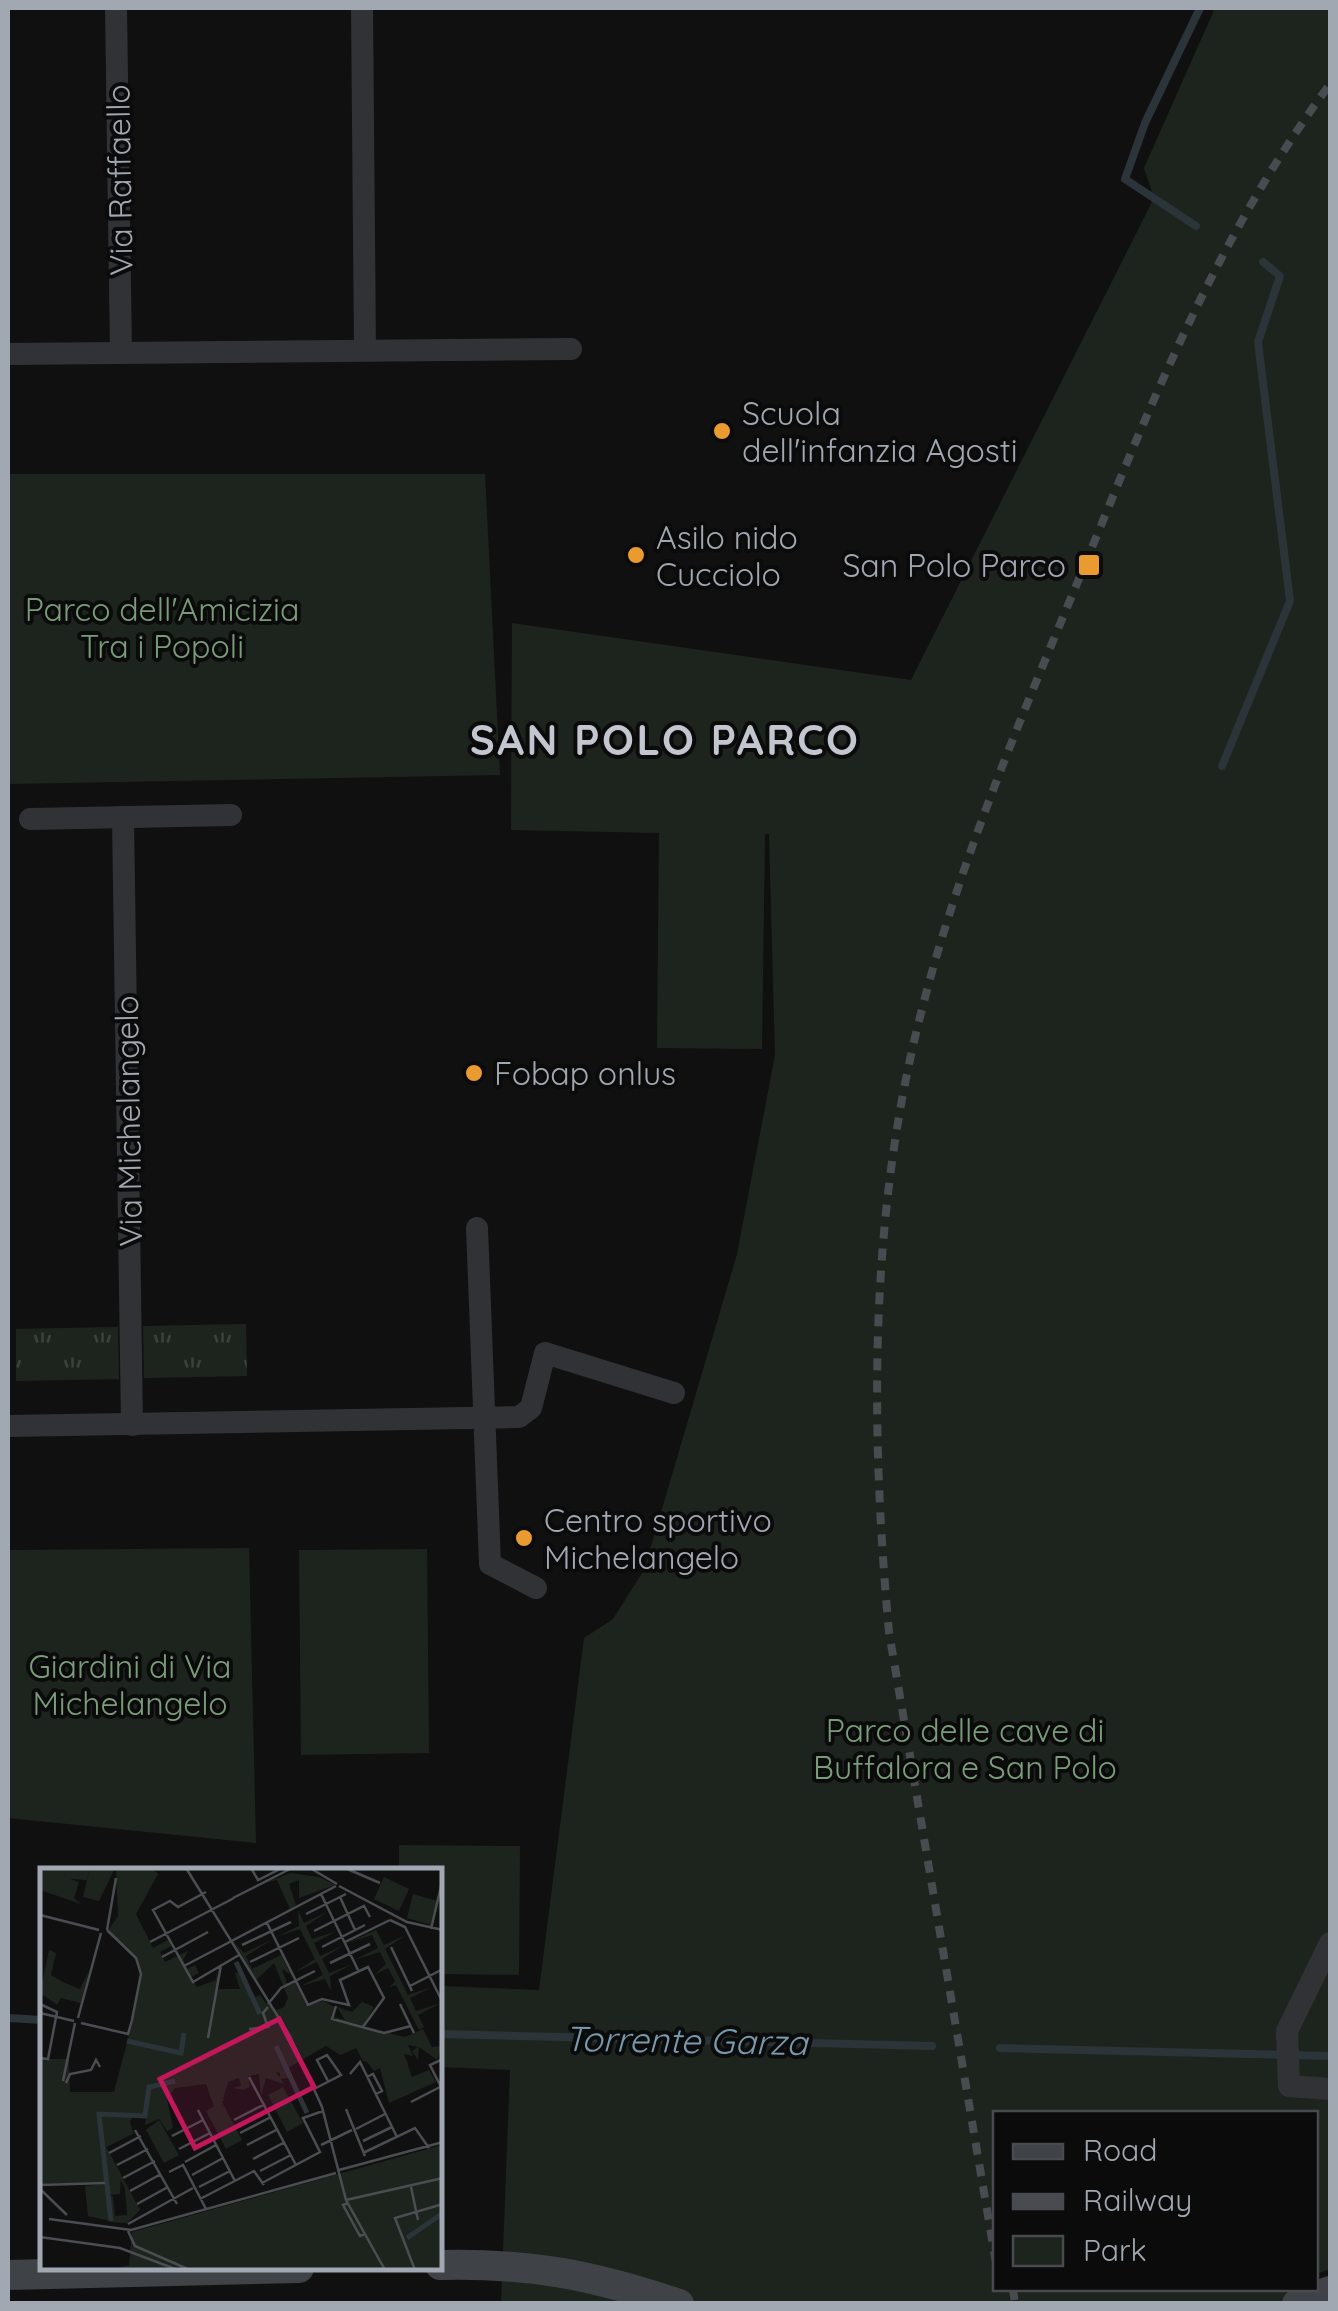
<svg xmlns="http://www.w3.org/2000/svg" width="1338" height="2311" viewBox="0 0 1338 2311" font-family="Quicksand,sans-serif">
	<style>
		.grass { fill: url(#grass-tufts) }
		.park { fill: #1d241d }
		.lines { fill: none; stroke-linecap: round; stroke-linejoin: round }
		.stream { stroke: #2a3439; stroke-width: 8 }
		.minor { stroke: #313236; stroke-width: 22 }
		.secondary { stroke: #3f4246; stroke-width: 30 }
		.rail { stroke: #484b4f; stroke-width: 8; stroke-dasharray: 12 10; stroke-linecap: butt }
		.poi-dot { fill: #e99b30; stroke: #0b0b0c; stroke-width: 4 }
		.labels { text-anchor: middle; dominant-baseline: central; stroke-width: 8; stroke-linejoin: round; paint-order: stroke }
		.street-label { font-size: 32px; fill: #a2a8b2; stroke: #0b0b0c }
		.poi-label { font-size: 32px; fill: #a2a8b2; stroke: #0b0b0c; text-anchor: start }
		.park-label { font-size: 32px; fill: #7a9c79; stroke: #0b0b0c }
		.water-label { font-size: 35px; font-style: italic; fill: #7999ac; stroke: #0b0b0c }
		.district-label { font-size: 42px; font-weight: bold; letter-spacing: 2.5px; fill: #c2c6ce; stroke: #0b0b0c }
		.inset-river { fill: none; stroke: #2a3439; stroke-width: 5 }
		.inset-road { fill: none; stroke: #4a4d51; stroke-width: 2.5 }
		.view { fill: #c2185b; fill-opacity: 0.15; stroke: #c2185b; stroke-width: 5 }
		.inset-edge { fill: none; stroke: #a2a8b2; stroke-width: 5 }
	</style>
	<defs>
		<pattern id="grass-tufts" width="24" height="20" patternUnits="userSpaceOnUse" patternTransform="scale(2.5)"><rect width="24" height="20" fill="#1d241d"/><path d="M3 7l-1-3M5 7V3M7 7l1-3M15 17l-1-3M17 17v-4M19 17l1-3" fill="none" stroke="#3b413b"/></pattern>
	</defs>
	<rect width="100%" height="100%" fill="#101011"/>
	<g class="grass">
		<path d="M246 1324 247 1376 144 1378 143 1326Z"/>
		<path d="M118 1327 119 1379 16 1381V1329Z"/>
	</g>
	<g class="park">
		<path d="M1215 8H1330V2269L1316 2274V2114H996V2288H1295L1302 2303H501L510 2070 440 2067V1986L539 1990 584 1638 613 1619 644 1570 737 1254 775 1055 769 834H765L762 1049 657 1048 659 833 511 830 512 623 911 680 1154 198 1144 168Z"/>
		<path d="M485 474 500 775 8 784V474Z"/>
		<path d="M249 1548 256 1843 8 1818V1550Z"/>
		<path d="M427 1549 429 1753 301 1755 299 1550Z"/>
		<path d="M399 1845 520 1846 519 1975 440 1974V1871H399Z"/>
	</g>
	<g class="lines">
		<g class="stream">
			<path d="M1196 226 1125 179 1145 123 1200 8"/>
			<path d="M1222 766 1290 601 1258 342 1280 276 1263 262"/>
			<path d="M8 2018 42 2020"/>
			<path d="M440 2034 932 2046"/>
			<path d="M1000 2048 1330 2056"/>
		</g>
		<g class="minor">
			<path d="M116 8 121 353"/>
			<path d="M362 8 365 350"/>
			<path d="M8 354 571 349"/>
			<path d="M123 817 132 1425"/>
			<path d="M30 819 231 815"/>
			<path d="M477 1228 490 1564 536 1588"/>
			<path d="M8 1426 519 1417 531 1408 545 1353 674 1393"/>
			<path d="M1330 1943 1287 2031 1289 2086 1330 2089"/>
		</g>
		<g class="secondary">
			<path d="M440 2265C532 2263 592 2275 679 2304"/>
			<path d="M8 2275 299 2268"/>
			<path d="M1297 2304 1330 2291"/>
		</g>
		<g class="rail">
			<path d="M996 2263 889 1632C870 1425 869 1213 922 1009 963 849 1030 697 1093 545 1159 383 1225 225 1330 84"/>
			<path d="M1013 2288 1015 2304"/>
		</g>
	</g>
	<g class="poi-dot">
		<circle cx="722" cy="431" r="10"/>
		<circle cx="636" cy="555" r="10"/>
		<rect x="1077" y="553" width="24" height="24" rx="5"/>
		<circle cx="474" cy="1073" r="10"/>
		<circle cx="524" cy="1538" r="10"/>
	</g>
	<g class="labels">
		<g class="street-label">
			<text transform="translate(119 180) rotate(-91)">Via Raffaello</text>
			<text transform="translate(128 1121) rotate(-91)">Via Michelangelo</text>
		</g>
		<g class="poi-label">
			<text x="742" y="413">Scuola<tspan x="742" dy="37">dell'infanzia Agosti</tspan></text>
			<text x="656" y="537">Asilo nido<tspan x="656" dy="37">Cucciolo</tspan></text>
			<text x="1066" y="565" text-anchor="end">San Polo Parco</text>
			<text x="494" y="1073">Fobap onlus</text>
			<text x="544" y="1520">Centro sportivo<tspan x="544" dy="37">Michelangelo</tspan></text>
		</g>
		<g class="park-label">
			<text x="162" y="609">Parco dell'Amicizia<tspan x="162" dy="37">Tra i Popoli</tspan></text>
			<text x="130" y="1666">Giardini di Via<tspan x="130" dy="37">Michelangelo</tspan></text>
			<text x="965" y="1730">Parco delle cave di<tspan x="965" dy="37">Buffalora e San Polo</tspan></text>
		</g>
		<g class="water-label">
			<text transform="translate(686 2040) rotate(1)">Torrente Garza</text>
		</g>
		<g class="district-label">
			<text x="665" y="739">SAN POLO PARCO</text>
		</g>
	</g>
	<g transform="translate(40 1868)">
		<rect width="402" height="402" fill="#101011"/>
		<path d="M50 0H75L59 33 43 29ZM258 42 264 55 287 44 266 58 272 71 297 63 274 75 280 88 304 77 282 91 289 105 313 96 290 108 291 123 285 111 261 118 283 107 277 94 253 105 275 91 260 61 236 69 259 58ZM336 62 344 77 366 67 345 81 368 127 392 119 370 130 376 143 401 135 378 147 384 159 379 162 356 117 350 119 355 113 348 100 334 107 346 96 340 84 314 92 338 80 332 67 307 75ZM233 71 206 88 212 101 241 87 251 107 242 101 247 116 255 114 266 136 294 152 368 175 361 180 368 195 355 201 323 193 316 180 300 187 286 178 248 200 252 208 236 204 244 216 226 210 221 228 219 206 208 208 210 219 203 222 193 220 201 218 199 210 178 218 184 232 174 238 166 216 135 220 127 231 133 260 127 263 119 251 105 257 106 250 93 248 87 258 94 265 66 279 100 342 87 355 70 354 67 328H73L75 348 87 347 85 320 78 307 67 308 58 245 108 218 211 126 237 142 244 139 248 130 234 95 216 112 195 75 204 85Z" fill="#1d241d"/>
		<path d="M373 26 397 33 391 57 367 50Z" fill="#1d241d"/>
		<path d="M76 0H112L118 6 96 46 113 80 128 72 131 78 120 84 125 94 148 83 143 92 147 101 155 97 159 105 151 109 157 119 176 112 177 102 178 121H200L195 105H201L213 130 220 127 238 153 256 131 268 138 283 133 295 139 291 148 305 152 297 139 312 144 322 134 334 139 323 159 365 169 383 161 392 179 402 178 397 192 379 179 378 192 372 183 378 179 368 177 373 188 364 186 372 209 389 202 396 214 349 235 340 200 334 203 316 180 300 187 287 177 248 199V210L239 211 241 201 189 212 182 234 202 272 186 281 166 243 174 238 166 216 109 218 106 250 89 246 87 258 94 265 66 279 81 306 80 326 69 327 68 314 2 316 0 191H29L30 224H74L93 152 102 107 97 92 67 64 78 48ZM251 5 279 9 295 17 259 30V12L249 16 256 37 250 41 237 12 227 14ZM344 9 369 21 359 43 334 31ZM9 82 16 85 11 107 25 115 40 121 49 103 41 135 21 130 17 137 0 125ZM243 219 263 255 247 264 228 227ZM119 252 139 287 124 295 106 262ZM402 277V402H69L89 397 92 364ZM65 316 70 353 48 348 45 318Z" fill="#1d241d"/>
		<path d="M13 0H50L47 12 30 11 39 14 34 30 41 36 0 22V3ZM64 249H88L93 263 65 278Z" fill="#1d241d"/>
		<path class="inset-river" d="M196 94 220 146M87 173 141 185 144 165M236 178 267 245M71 353 59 246 105 248 109 219 135 213M367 370 403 345"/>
		<path class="inset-road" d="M146 0 250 168 282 239 306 332 345 402M211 0 218 12 242 0M270 0 297 16M305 0 340 15M299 18 367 54 403 62M166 24 138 39 130 33 113 42 153 114 199 87M281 26 318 102M300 29 315 62M193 30 252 0M266 46 306 26M0 47 59 62M350 52 365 59 403 135M227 55 268 137 282 131 309 137 300 112 328 99 344 130 323 159M391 61 402 14M67 62 76 10M274 63 324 38 330 49M110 74 194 30M305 74 350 52M202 77 251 54M282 79 325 57M351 79 372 123M122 89 168 64M210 94 259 70M290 95 330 76M144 98 296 18M370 118 403 101M0 136 17 144 8 191 0 190M228 136 241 120 275 103M360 136 374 165M296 138 292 151 344 165 371 158M0 145 34 153M38 150 61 65M41 155 88 166 92 152 101 106 96 90 67 62M209 161 228 159 223 145 228 139M168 170 181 97M403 191 390 197 403 223M310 206 320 194 357 269M209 209 256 297M327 209 333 206 342 223 336 226M23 213 35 155M26 215 30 206 51 202 56 192 60 199M274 221 301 207 287 187 277 192 288 213M371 234 400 219M306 241 325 288M158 242 195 313M194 252 225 236M316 261 345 246M95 262 137 336M200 265 231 249M132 268 163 252M323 273 352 259M207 277 238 261M281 277 312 262M139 281 170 265M69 285 101 268M323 285 375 260 389 280M213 291 245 274M145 294 176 277M77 297 108 281M299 302 403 274M220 303 251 287M129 304 143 297 166 341M152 307 183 290M83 310 115 293M222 315 280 284 263 250 283 243M0 317 65 315M159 319 190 303M371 319 378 352M0 321 27 347M90 323 121 306M160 331 214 303 224 317M306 332 403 310M308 335 303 337 320 368 325 366M97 336 128 319M9 351 91 362 296 305M88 356 153 320M88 363 95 378 150 402M0 369 80 380 138 402M59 402H108M375 402 355 350 403 336"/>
		<path class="view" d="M239 151 274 219 155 280 120 211Z"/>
		<rect width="402" height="402" class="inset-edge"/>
	</g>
	<rect width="1338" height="2311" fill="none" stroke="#a2a8b2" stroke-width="20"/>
	<rect x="993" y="2111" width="325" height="180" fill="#0b0b0c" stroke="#474a4e" stroke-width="2.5"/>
	<rect x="1013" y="2144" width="50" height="15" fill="#3f4246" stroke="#474a4e" stroke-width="2.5"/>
	<text x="1083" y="2161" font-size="30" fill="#a2a8b2">Road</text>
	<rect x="1013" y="2194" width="50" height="15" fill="#484b4f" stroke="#474a4e" stroke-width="2.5"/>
	<text x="1083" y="2211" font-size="30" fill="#a2a8b2">Railway</text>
	<rect x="1013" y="2236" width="50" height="30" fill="#1d241d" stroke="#474a4e" stroke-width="2.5"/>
	<text x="1083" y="2261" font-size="30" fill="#a2a8b2">Park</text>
</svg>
